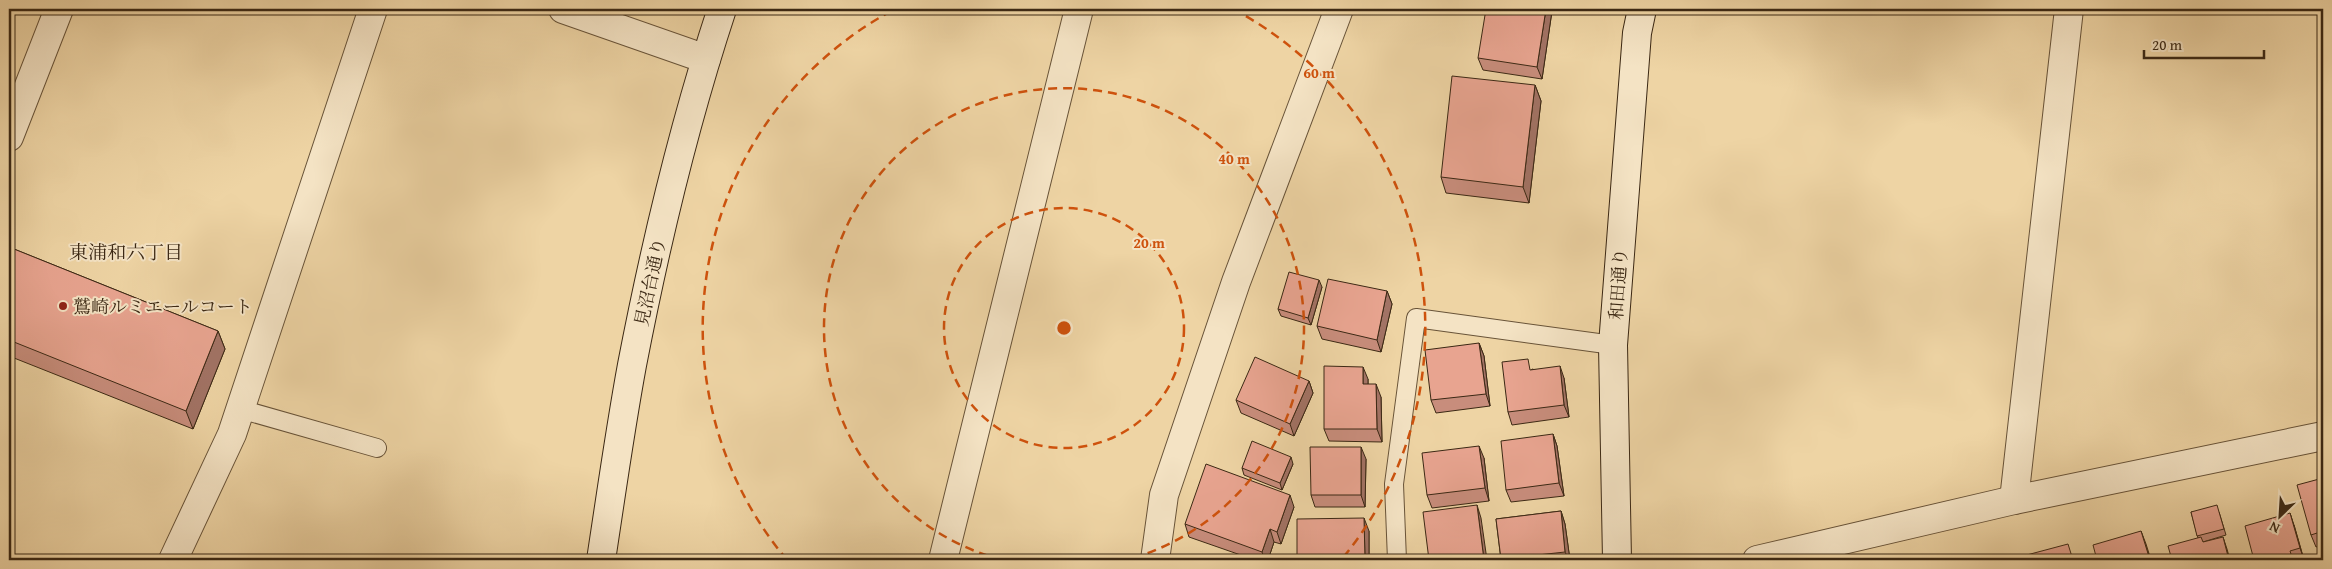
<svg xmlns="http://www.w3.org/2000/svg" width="2332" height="569" viewBox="0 0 2332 569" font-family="'Gentium Book Plus','Noto Serif JP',serif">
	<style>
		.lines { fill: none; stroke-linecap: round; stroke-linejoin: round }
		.lane-casing { stroke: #685338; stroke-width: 20 }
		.street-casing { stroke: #685338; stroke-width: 30 }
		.secondary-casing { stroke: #3b2814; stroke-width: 30 }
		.lane { stroke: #f4e3c4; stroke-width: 18 }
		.street { stroke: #f4e3c4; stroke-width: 28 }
		.secondary { stroke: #f4e3c4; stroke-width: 28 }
		.wall { fill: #c88d7c; stroke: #3b2814 }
		.shaded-wall { fill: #a27365; stroke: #3b2814 }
		.building { fill: #e8a490; stroke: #3b2814 }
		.ring { fill: none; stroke: #ce520d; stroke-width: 2.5; stroke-dasharray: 9 6 }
		.poi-dot { fill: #8f2418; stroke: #f4e3c4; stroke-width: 2 }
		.labels { text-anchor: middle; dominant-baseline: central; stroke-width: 4; stroke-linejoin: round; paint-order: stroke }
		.street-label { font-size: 18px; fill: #3b2814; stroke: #f4e3c4 }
		.poi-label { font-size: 18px; fill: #3b2814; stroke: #f4e3c4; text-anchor: start }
		.neighbourhood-label { font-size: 19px; fill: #3b2814; stroke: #f4e3c4 }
		.centre { fill: #ce520d; stroke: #f4e3c4; stroke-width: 2.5 }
		.ring-label { font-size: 15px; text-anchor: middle; font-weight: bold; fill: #ce520d; stroke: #f4e3c4; stroke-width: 4; stroke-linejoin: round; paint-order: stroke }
	</style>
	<rect width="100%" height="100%" fill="#eed4a4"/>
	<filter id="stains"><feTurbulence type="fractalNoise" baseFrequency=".004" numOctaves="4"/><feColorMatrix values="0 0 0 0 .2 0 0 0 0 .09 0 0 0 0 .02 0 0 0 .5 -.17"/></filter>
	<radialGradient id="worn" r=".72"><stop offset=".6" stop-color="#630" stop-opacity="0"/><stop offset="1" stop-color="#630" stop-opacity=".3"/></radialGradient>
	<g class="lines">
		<g class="lane-casing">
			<g id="lane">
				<path d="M240 409 377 448"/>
				<path d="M1397 560 1394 484 1416 318 1613 345"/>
			</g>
		</g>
		<g class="street-casing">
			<g id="street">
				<path d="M563 9 706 59"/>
				<path d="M9 137 59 9"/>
				<path d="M2014 500 2069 9"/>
				<path d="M173 560 232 434 373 9"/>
				<path d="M943 560 1079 9"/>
				<path d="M1155 560 1164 495 1236 282 1339 9"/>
				<path d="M1757 560 2014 500 2323 436"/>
			</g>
		</g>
		<g class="secondary-casing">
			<g id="secondary">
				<path d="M601 560C611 495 620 430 632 365 655 246 684 124 722 9"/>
				<path d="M1617 560 1613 345 1637 33 1642 9"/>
			</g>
		</g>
		<use href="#lane" class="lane"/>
		<use href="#street" class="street"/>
		<use href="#secondary" class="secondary"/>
	</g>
	<g class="wall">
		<path d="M1552 11 1542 79 1483 70 1478 58Z"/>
		<path d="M1535 85 1541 101 1529 203 1446 193 1441 177Z"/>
		<path d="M9 247 218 331 225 349 193 429 9 356Z"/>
		<path d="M1322 287 1311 325 1281 316 1278 309Z"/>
		<path d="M1387 291 1392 304 1381 352 1322 339 1317 326Z"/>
		<path d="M1479 343 1484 356 1490 406 1436 413 1431 400Z"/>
		<path d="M1532 369 1564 378 1569 417 1512 425 1508 412Z"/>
		<path d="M1368 379V384L1381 397 1382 442 1329 441 1324 429Z"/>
		<path d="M1309 381 1313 393 1294 436 1241 413 1236 400Z"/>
		<path d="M1553 434 1557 446 1564 496 1511 502 1506 490Z"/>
		<path d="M1484 458 1489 501 1432 508 1427 495Z"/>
		<path d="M1366 459 1365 507H1315L1311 495Z"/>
		<path d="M1293 464 1282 490 1244 475 1242 468Z"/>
		<path d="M2323 478V545L2316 547 2311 535Z"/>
		<path d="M1294 507 1281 544 1274 542 1268 560H1255L1189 537 1185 524Z"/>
		<path d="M1561 511 1565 524 1570 560H1501L1496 519Z"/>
		<path d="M2191 512H2219L2226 535 2203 542 2227 549 2172 560 2198 538Z"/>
		<path d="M2294 525 2304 560H2254Z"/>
		<path d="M1369 531V560H1297Z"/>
	</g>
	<g class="shaded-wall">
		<path d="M1546 9H1551L1552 11 1542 79 1537 67Z"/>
		<path d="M1535 85 1541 101 1529 203 1523 187Z"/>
		<path d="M1319 280 1322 287 1311 325 1308 318Z"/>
		<path d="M1387 291 1392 304 1381 352 1377 340Z"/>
		<path d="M218 331 225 349 193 429 186 411Z"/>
		<path d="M1479 343 1484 356 1490 406 1486 394Z"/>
		<path d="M1560 366 1564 378 1569 417 1564 405Z"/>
		<path d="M1363 367 1368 379V396L1363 384Z"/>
		<path d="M1309 381 1313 393 1294 436 1290 424Z"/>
		<path d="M1376 384 1381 397 1382 442 1377 429Z"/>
		<path d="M1553 434 1557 446 1564 496 1559 483Z"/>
		<path d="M1479 446 1484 458 1489 501 1485 488Z"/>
		<path d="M1361 447 1366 459 1365 507 1361 495Z"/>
		<path d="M1291 457 1293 464 1282 490 1280 483Z"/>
		<path d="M1290 495 1294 507 1281 544 1277 532Z"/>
		<path d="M1477 505 1481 518 1487 560H1484Z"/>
		<path d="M1561 511 1565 524 1570 560H1569L1565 552Z"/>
		<path d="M2290 513 2294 525 2304 560 2300 548Z"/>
		<path d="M1364 518 1369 531V560H1365V559Z"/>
		<path d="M1270 529 1274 542 1268 560H1265L1262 552Z"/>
		<path d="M2141 531 2146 544 2151 560H2150Z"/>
		<path d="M2223 537 2227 549 2230 560H2229Z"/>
	</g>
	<g class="building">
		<path d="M1486 9H1546L1537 67 1478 58Z"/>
		<path d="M1452 76 1535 85 1523 187 1441 177Z"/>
		<path d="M9 247 218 331 186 411 9 340Z"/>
		<path d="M1289 272 1319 280 1308 318 1278 309Z"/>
		<path d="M1328 279 1387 291 1377 340 1317 326Z"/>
		<path d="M1479 343 1486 394 1431 400 1425 350Z"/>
		<path d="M1255 357 1309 381 1290 424 1236 400Z"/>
		<path d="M1528 359 1530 370 1560 366 1564 405 1508 412 1502 362Z"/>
		<path d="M1324 366 1363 367V384H1376L1377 429H1324Z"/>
		<path d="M1553 434 1559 483 1506 490 1501 441Z"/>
		<path d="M1252 441 1291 457 1280 483 1242 468Z"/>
		<path d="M1479 446 1485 488 1427 495 1422 453Z"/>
		<path d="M1310 447H1361V495H1311Z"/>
		<path d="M1206 464 1290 495 1277 532 1270 529 1262 552 1185 524Z"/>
		<path d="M2323 478V531L2311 535 2297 485Z"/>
		<path d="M1477 505 1484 560H1429L1423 512Z"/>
		<path d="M2217 505 2224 529 2197 536 2191 512Z"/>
		<path d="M1561 511 1565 552 1501 559 1496 519Z"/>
		<path d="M2290 513 2300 548 2290 551 2293 560H2254L2245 526Z"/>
		<path d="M1364 518 1365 559H1345V560H1297V519Z"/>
		<path d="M2141 531 2150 560H2097L2093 545Z"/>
		<path d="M2201 537 2203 542 2223 537 2229 560H2172L2168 546Z"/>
		<path d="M2068 544 2073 560H2024L2023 556Z"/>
	</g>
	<g class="ring">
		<circle cx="1064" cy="328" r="120"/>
		<path d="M1002 560A240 240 0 1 1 1126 560"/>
		<path d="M787 560A361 361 0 0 1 895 9M1233 9A361 361 0 0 1 1341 560"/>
	</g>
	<circle class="poi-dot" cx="63" cy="306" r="5"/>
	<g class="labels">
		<g class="street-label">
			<text transform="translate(650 282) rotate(-78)">見沼台通り</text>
			<text transform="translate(1618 284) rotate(-86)">和田通り</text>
		</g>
		<g class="poi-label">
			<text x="73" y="306">鷲崎ルミエールコート</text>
		</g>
		<g class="neighbourhood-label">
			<text x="126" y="252">東浦和六丁目</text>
		</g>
	</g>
	<circle cx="1064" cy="328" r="8" class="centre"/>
	<g class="ring-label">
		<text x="1319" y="78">60 m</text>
		<text x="1234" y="164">40 m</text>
		<text x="1149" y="248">20 m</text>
	</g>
	<rect width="2332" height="569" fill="none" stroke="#eed4a4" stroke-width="30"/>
	<rect x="10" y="10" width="2312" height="549" fill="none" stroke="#3b2814" stroke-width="2.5"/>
	<rect x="15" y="15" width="2302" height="539" fill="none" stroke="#3b2814"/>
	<g transform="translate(2280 516) rotate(205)" stroke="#f4e3c4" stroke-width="4" paint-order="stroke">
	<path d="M0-4L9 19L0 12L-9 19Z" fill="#3b2814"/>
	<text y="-8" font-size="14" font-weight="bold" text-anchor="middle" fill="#3b2814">N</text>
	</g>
	<path d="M2144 50v8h120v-8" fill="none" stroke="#3b2814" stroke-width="2.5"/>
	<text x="2152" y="50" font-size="15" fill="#3b2814" stroke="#f4e3c4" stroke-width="4" paint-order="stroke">20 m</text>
	<rect width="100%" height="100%" filter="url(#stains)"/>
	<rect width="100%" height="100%" fill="url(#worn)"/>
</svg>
